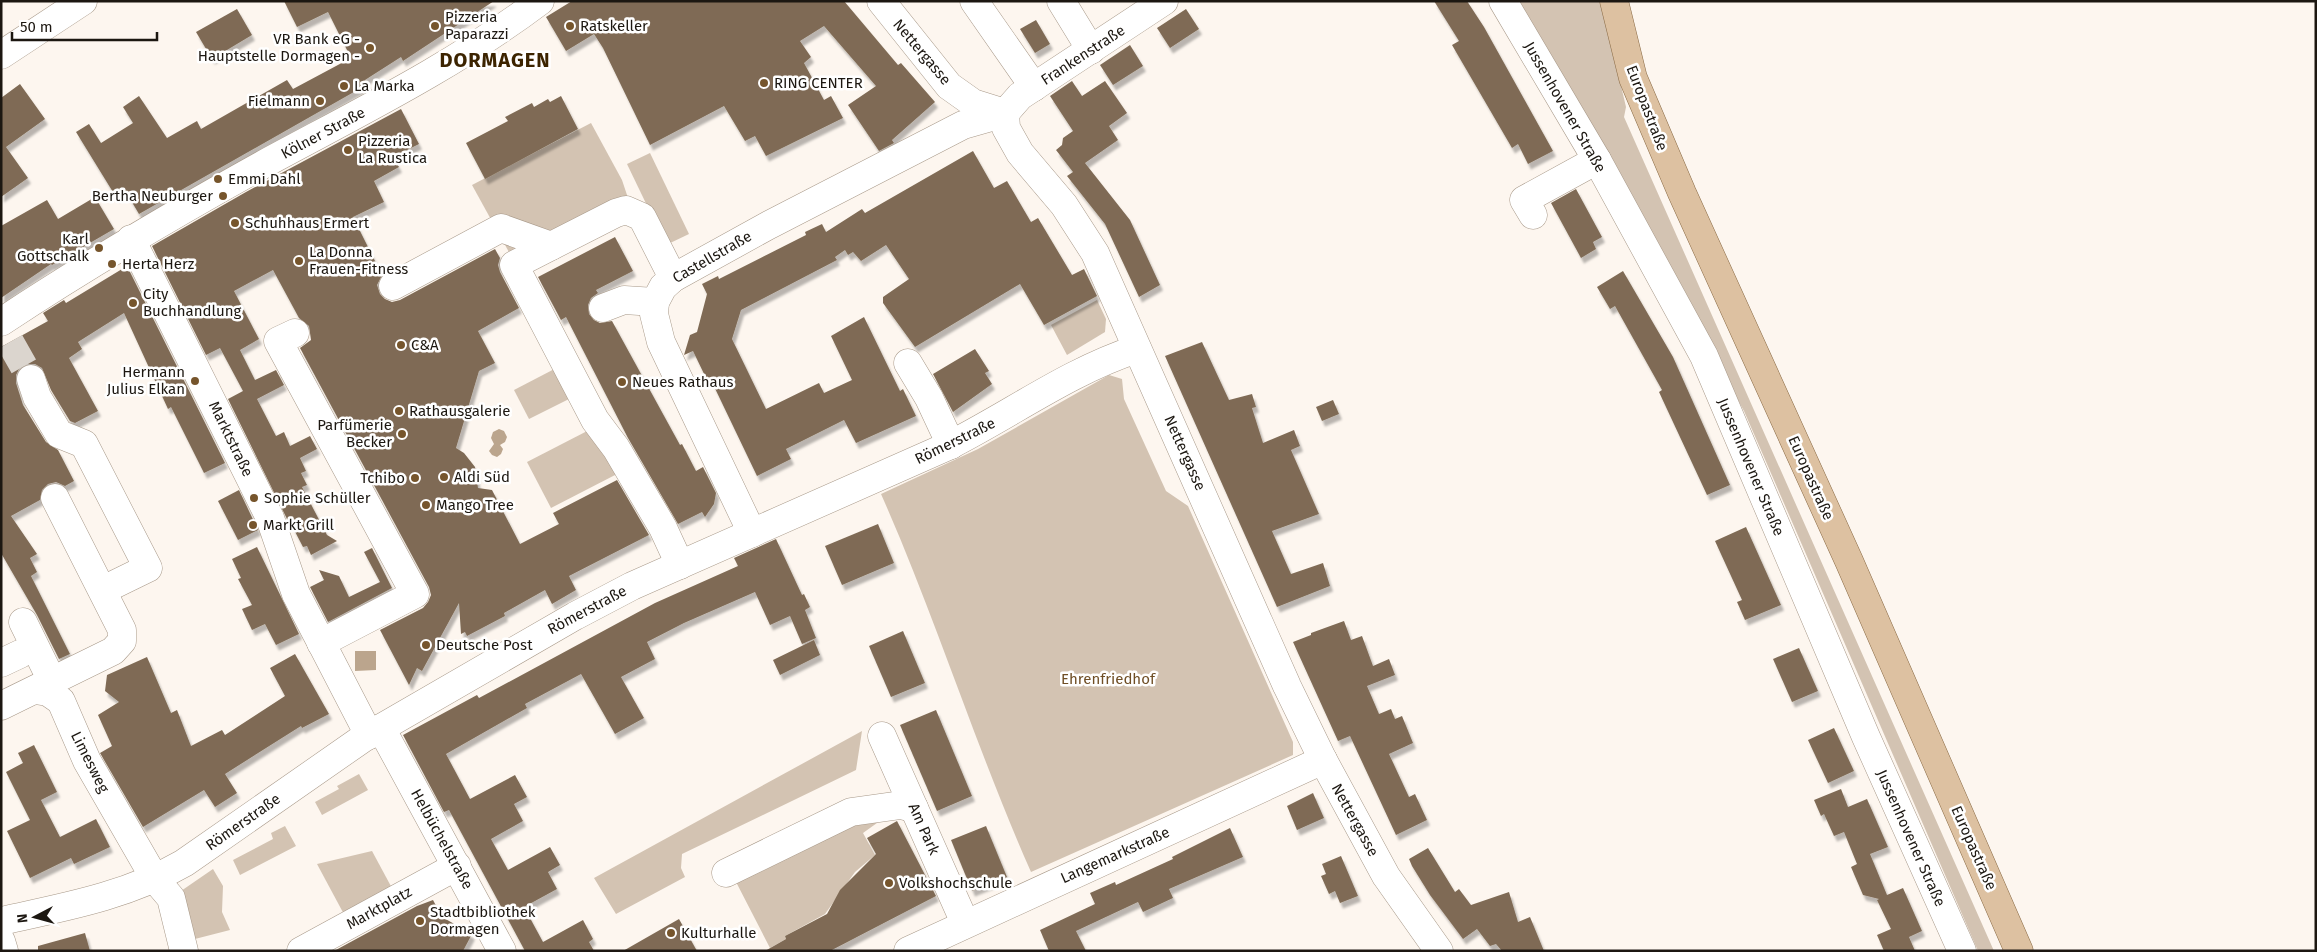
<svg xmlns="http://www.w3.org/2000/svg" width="2317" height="952" viewBox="0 0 2317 952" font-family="'Fira Sans',sans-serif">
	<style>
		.green { fill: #d3c3b2 }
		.water { fill: #bba58d }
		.building { fill: #7f6b55; filter: url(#shadow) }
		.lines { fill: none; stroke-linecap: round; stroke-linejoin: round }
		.minor-tunnel { stroke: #dbd5ce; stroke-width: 28; stroke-dasharray: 28 14; stroke-linecap: butt }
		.minor-casing { stroke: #a89989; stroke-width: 29 }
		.major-casing { stroke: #8a6b46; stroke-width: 29 }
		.minor { stroke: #fff; stroke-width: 28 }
		.major { stroke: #ddc1a1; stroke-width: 28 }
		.poi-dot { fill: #76552c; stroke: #fff; stroke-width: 2 }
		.labels { text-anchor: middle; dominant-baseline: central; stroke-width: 5; stroke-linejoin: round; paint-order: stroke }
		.poi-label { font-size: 15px; fill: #1c1711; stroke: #fff; text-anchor: start }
		.street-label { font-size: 15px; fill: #1c1711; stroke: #fff }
		.park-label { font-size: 15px; fill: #6f4e25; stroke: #fff }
		.district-label { font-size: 20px; font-weight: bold; letter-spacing: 1px; fill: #3c2401; stroke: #fff }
	</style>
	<defs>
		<filter id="shadow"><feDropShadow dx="3" dy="5.5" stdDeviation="1" flood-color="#0004"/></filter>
	</defs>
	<rect width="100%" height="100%" fill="#fdf6ef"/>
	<g class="green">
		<path d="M1515 1H1601L1626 107 1624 117 1994 951H1978L1744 411 1545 49Z"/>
		<path d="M591 123 622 180 630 204 515 263 472 185Z"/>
		<path d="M650 153 689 234 666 245 627 164Z"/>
		<path d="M1097 300 1106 319 1105 332 1067 355 1051 325Z"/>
		<path d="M564 364 579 394 529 419 514 390Z"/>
		<path d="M1109 375 1122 379 1124 399 1166 491 1188 506 1293 742V755L1031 872C976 748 936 618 881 494L978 449Z"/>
		<path d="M593 428 617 474 551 508 527 462Z"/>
		<path d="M862 731 856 770 682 854 681 868 685 877 616 914 594 878Z"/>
		<path d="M359 774 368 790 322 815 315 802 339 789 337 786Z"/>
		<path d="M884 818 863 833 875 855 855 872 825 914 785 936 786 939 770 948 735 880 847 820Z"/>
		<path d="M285 826 296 846 240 875 233 860 273 839 271 833Z"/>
		<path d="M372 851 393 890 346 918 317 864Z"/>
		<path d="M213 869 223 886 222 912 230 930 191 940 181 891Z"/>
	</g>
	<g class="water">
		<path d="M499 429 504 431 507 437 505 442 500 445 503 449 501 454 497 457 492 455 489 451 494 444 491 438 493 432Z"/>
		<path d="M355 651H376V670L355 671Z"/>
	</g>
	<g class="building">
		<path d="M284 1H494L403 61 401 57 365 80 368 84 139 214 126 192 116 197 76 132 89 124 101 143 133 123 123 107 139 96 167 138 197 121 201 129 287 80 293 89 351 58 328 12 297 27Z"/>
		<path d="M572 1H844L898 65 901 63 935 102 892 140 894 143 879 151 848 105 876 86 824 26 800 41 811 57 804 63 824 100 831 96 843 118 766 156 755 136 745 141 724 106 650 145 603 48 594 34 566 51 546 17Z"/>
		<path d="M1434 1H1467L1484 27 1553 151 1528 164 1518 144 1512 148 1452 45 1459 41Z"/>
		<path d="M237 9 252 35 212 59 196 32Z"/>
		<path d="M1186 9 1199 29 1170 48 1157 28Z"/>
		<path d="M1036 20 1050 44 1035 53 1020 29Z"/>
		<path d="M1130 45 1143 66 1113 85 1100 65Z"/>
		<path d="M1072 81 1082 96 1105 81 1127 113 1109 126 1118 140 1085 163 1130 220 1160 285 1139 297 1105 224 1067 176 1073 172 1056 150 1062 145 1063 138 1073 131 1050 96Z"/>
		<path d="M20 84 45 119 6 147 28 178 1 197V98Z"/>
		<path d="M561 96 578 129 485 179 466 143 508 121 505 117 532 103 534 107 548 99 550 102Z"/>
		<path d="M401 109 419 144 393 157 399 167 374 181 384 202 353 217 382 275 377 285 380 294 385 299 392 302 400 300 495 249 500 258 498 265 500 272 519 308 478 331 495 363 479 371 456 448 464 453 475 467 478 488 492 490 520 544 559 524 553 513 617 480 649 535 569 576 576 590 552 604 545 590 504 613 505 616 467 636 465 632 461 634 459 603 422 671 417 668 409 685 380 630 423 608 428 602 431 595 429 587 300 348 311 340 309 326 299 318 273 270 234 291 259 339 240 350 255 380 276 370 284 385 257 399 276 436 284 432 290 446 310 436 317 449 300 458 306 471 301 473 307 485 302 487 327 535 337 541 311 555 307 546 303 547 289 520 288 521 228 399 243 391 220 348 206 355 152 246 246 192Z"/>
		<path d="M973 151 994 188 1007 181 1031 222 1038 218 1072 275 1084 269 1097 296 1044 325 1020 284 915 347 883 303V297L909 279 886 245 861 261 853 252 848 255 845 250 835 257 837 260 741 310 732 339 766 409 819 383 824 393 852 380 831 336 864 317 900 391 903 389 916 416 856 443 844 420 786 449 791 459 757 476 710 378 707 380 693 351 684 355 690 335 697 332 707 294 702 284 718 276 719 279 806 235 805 232 822 224 826 232 862 209 865 213Z"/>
		<path d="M1576 189 1602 237 1593 242 1596 249 1581 258 1551 203Z"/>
		<path d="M95 197 114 229 52 265 51 264 1 298V226L47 200 58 219Z"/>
		<path d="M615 237 633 271 596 290 598 293 591 298 588 305 589 314 594 320 600 323 612 321 680 445 682 444 696 471 703 467 716 493 714 504 705 517 702 512 678 524 628 438 566 317 561 320 538 277Z"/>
		<path d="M127 266 225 463 204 473 171 407 168 409 124 313 78 342 82 349 69 358 98 411 75 423 70 421 51 390 42 368 35 364H27L19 369 16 375V383L23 405 46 442 58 450 74 481 65 486 56 482 48 484 42 490 40 500 11 516 37 554 30 558 37 572 31 576 70 654 59 659 37 615 1 553V347L48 321 43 313 64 300 66 303Z"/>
		<path d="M1623 271 1673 357 1730 485 1707 495 1659 392 1662 390 1615 306 1610 309 1597 287Z"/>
		<path d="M1202 342 1229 400 1252 394 1256 407 1252 408 1263 443 1294 430 1300 446 1291 450 1319 514 1272 531 1291 574 1323 563 1330 586 1277 607 1165 356Z"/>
		<path d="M975 349 989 371 985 373 992 384 953 412 933 374Z"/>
		<path d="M1333 400 1339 414 1322 421 1316 407Z"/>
		<path d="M239 490 258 530 238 540 218 501Z"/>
		<path d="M878 524 894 563 842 585 825 546Z"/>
		<path d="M1746 527 1781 605 1745 620 1737 602 1742 600 1715 541Z"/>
		<path d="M776 539 802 595 804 594 810 607 805 610 816 638 802 644 790 616 770 625 755 592 684 623 647 642 655 659 621 677 644 718 615 734 581 674 525 704 527 708 446 754 470 799 515 775 527 797 514 804 523 821 491 839 508 870 550 847 560 865 548 872 557 889 524 907 543 942 583 920 593 939 589 942 594 951H525L449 810 444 812 403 735 477 695 479 698 655 603 738 566 734 558Z"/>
		<path d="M257 547 299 634 276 645 265 624 252 630 242 609 252 605 238 579 241 578 232 559Z"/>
		<path d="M372 548 392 588 328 622 310 587 324 580 319 570 339 576 349 597 380 582 364 552Z"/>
		<path d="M1344 621 1351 640 1362 636 1373 666 1389 659 1395 675 1367 686 1379 714 1391 709 1395 719 1402 716 1413 743 1389 754 1409 797 1415 794 1427 820 1396 835 1350 736 1338 741 1293 642 1311 635V633Z"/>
		<path d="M903 631 925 683 891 697 869 646Z"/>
		<path d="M814 640 820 655 780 675 773 660Z"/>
		<path d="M1799 648 1818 691 1792 702 1773 659Z"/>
		<path d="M295 654 329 714 302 728 301 726 225 774 237 793 215 807 204 790 143 827 100 753 112 746 98 715 119 702 105 691 107 675 147 657 171 713 177 710 191 746 222 730 225 735 285 696 270 668Z"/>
		<path d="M936 710 972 796 937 811 900 725Z"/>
		<path d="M1834 728 1854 771 1828 783 1808 740Z"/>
		<path d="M34 745 57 792 41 800 60 837 96 819 110 847 74 864 71 858 30 878 7 831 30 820 6 772 23 763 18 753Z"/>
		<path d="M1841 789 1848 807 1867 799 1888 847 1870 854 1887 895 1903 888 1922 931 1909 937 1915 951H1884L1877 935 1891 929 1877 900 1879 899 1863 895 1851 867 1857 864 1844 832 1834 836 1824 814 1821 816 1814 800Z"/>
		<path d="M1313 793 1324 818 1297 830 1287 806Z"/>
		<path d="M897 821 936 896 830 951H765L786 939 785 936 827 914 840 890 876 854 867 838Z"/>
		<path d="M986 826 1007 877 972 891 951 840Z"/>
		<path d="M1230 828 1243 857 1169 889 1173 898 1143 912 1138 902 1076 931 1086 951H1049L1040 930 1095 904 1090 893 1115 882 1116 885 1173 859 1172 857Z"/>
		<path d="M1428 848 1455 892 1459 889 1471 905 1509 892 1518 922 1530 917 1544 951H1502L1496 944 1490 946 1477 929 1463 939 1430 895 1412 866 1409 859Z"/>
		<path d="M1341 856 1358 896 1340 903 1335 891 1329 894 1321 876 1326 874 1322 864Z"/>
		<path d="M433 900 442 917 472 934 463 951H334L417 906Z"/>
		<path d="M679 919 697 951H623Z"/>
		<path d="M85 933 90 951H38V946Z"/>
	</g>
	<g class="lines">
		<path class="minor-tunnel" d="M10 342 31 379"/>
		<g class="minor-casing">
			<g id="minor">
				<path d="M881 1 949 86 973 103 1005 113"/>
				<path d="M974 1 1034 87"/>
				<path d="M1061 1 1091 50"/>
				<path d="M1503 1 1597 160 1704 356 1866 737 1962 951"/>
				<path d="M1 55 83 1"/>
				<path d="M1005 113 1006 128 1020 153 1064 205 1095 253 1287 686 1323 760 1386 876 1439 951"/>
				<path d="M1005 113 1020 96 1164 1"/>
				<path d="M1533 215 1524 200 1597 160"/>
				<path d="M131 239 270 518 296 594 369 735"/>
				<path d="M673 278 642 217 626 210 616 213 514 265 595 420 616 448 663 528 680 565"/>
				<path d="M393 286 501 228 551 246"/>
				<path d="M603 308 624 300 655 302"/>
				<path d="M1 322C87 265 174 214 264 164 358 113 454 66 540 1"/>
				<path d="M295 333 278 341 415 594 321 643"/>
				<path d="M908 363 929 398 951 445"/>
				<path d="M31 379 37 397 59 434 84 444 148 568 103 590"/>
				<path d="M752 533 661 342 654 314 655 302 663 287 673 278 769 225 963 125 1005 113"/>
				<path d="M23 622 52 681"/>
				<path d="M1 663 20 654"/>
				<path d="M35 690 48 692 61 701 87 761 155 879 171 898 184 951"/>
				<path d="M1 706 113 651 122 641V630L55 498"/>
				<path d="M381 728 502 951"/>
				<path d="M882 736 965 923"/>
				<path d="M726 873 851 812 901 805 914 808"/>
				<path d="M1 921C65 907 127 896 184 863L362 739 575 616 632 586 946 447C1010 415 1069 371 1137 349"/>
				<path d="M1 941 4 951"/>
				<path d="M301 951 457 866"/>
				<path d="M908 951 1323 760"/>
			</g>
		</g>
		<g class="major-casing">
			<path id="major" d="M1614 1 1633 78 1682 193 1849 561 2019 951"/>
		</g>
		<use href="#minor" class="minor"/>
		<use href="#major" class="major"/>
	</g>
	<g class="poi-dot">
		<circle cx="435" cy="26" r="5"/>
		<circle cx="570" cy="26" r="5"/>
		<circle cx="370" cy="48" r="5"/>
		<circle cx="764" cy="83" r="5"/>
		<circle cx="344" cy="86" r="5"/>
		<circle cx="320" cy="101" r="5"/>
		<circle cx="348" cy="150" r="5"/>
		<circle cx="218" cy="179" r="5"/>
		<circle cx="223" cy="196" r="5"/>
		<circle cx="235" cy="223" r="5"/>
		<circle cx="99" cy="248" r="5"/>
		<circle cx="299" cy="261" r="5"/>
		<circle cx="112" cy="264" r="5"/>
		<circle cx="133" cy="303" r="5"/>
		<circle cx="401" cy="345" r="5"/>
		<circle cx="195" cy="381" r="5"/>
		<circle cx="622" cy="382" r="5"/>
		<circle cx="399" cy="411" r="5"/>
		<circle cx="402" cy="434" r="5"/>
		<circle cx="444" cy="477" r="5"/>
		<circle cx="415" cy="478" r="5"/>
		<circle cx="254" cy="498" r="5"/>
		<circle cx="426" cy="505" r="5"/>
		<circle cx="253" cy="525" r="5"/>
		<circle cx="426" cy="645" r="5"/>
		<circle cx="889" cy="883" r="5"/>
		<circle cx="420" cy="921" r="5"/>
		<circle cx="671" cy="933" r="5"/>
	</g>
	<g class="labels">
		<g class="poi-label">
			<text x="445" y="17">Pizzeria<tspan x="445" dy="17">Paparazzi</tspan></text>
			<text x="580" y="26">Ratskeller</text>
			<text x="360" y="39" text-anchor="end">VR Bank eG -<tspan x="360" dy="17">Hauptstelle Dormagen -</tspan></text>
			<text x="774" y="83">RING CENTER</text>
			<text x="354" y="86">La Marka</text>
			<text x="310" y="101" text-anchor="end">Fielmann</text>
			<text x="358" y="141">Pizzeria<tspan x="358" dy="17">La Rustica</tspan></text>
			<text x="228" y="179">Emmi Dahl</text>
			<text x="213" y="196" text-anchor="end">Bertha Neuburger</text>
			<text x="245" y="223">Schuhhaus Ermert</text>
			<text x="89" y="239" text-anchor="end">Karl<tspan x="89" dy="17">Gottschalk</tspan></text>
			<text x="309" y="252">La Donna<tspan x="309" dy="17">Frauen-Fitness</tspan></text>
			<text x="122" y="264">Herta Herz</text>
			<text x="143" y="294">City<tspan x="143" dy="17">Buchhandlung</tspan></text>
			<text x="411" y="345">C&amp;A</text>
			<text x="185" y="372" text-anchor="end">Hermann<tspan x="185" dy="17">Julius Elkan</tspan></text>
			<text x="632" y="382">Neues Rathaus</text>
			<text x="409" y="411">Rathausgalerie</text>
			<text x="392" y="425" text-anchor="end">Parfümerie<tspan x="392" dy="17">Becker</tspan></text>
			<text x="454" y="477">Aldi Süd</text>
			<text x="405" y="478" text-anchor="end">Tchibo</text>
			<text x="264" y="498">Sophie Schüller</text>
			<text x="436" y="505">Mango Tree</text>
			<text x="263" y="525">Markt Grill</text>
			<text x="436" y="645">Deutsche Post</text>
			<text x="899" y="883">Volkshochschule</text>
			<text x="430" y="912">Stadtbibliothek<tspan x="430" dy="17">Dormagen</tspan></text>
			<text x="681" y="933">Kulturhalle</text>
		</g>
		<g class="street-label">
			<text transform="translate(922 52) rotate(50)">Nettergasse</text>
			<text transform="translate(1083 55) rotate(-33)">Frankenstraße</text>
			<text transform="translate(1565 107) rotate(60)">Jussenhovener Straße</text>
			<text transform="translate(1647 108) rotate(69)">Europastraße</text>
			<text transform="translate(323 133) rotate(-28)">Kölner Straße</text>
			<text transform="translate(712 257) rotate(-30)">Castellstraße</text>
			<text transform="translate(231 439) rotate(64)">Marktstraße</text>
			<text transform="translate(955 441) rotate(-26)">Römerstraße</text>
			<text transform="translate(1185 453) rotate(66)">Nettergasse</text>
			<text transform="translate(1751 467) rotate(67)">Jussenhovener Straße</text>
			<text transform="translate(1811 478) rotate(66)">Europastraße</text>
			<text transform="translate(587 610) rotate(-28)">Römerstraße</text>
			<text transform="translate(90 762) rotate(63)">Limesweg</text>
			<text transform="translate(1355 820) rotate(61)">Nettergasse</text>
			<text transform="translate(243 822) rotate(-35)">Römerstraße</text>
			<text transform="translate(924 829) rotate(66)">Am Park</text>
			<text transform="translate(1911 838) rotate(66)">Jussenhovener Straße</text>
			<text transform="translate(442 839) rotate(61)">Helbüchelstraße</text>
			<text transform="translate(1974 848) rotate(66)">Europastraße</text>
			<text transform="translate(1115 855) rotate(-24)">Langemarkstraße</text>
			<text transform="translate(379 908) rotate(-29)">Marktplatz</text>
		</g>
		<g class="park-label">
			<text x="1108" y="679">Ehrenfriedhof</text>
		</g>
		<g class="district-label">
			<text x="495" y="60">DORMAGEN</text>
		</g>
	</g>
	<rect width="2317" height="952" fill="none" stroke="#1c1711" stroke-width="5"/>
	<g transform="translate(35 917) rotate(264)" stroke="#ffffff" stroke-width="4" paint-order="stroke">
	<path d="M0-4L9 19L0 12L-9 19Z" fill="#1c1711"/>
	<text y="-8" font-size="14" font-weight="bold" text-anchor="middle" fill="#1c1711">N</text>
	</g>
	<path d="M12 32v8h145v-8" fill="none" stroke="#1c1711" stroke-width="2.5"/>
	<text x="20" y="32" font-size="15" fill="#1c1711" stroke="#ffffff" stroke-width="4" paint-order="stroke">50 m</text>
</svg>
